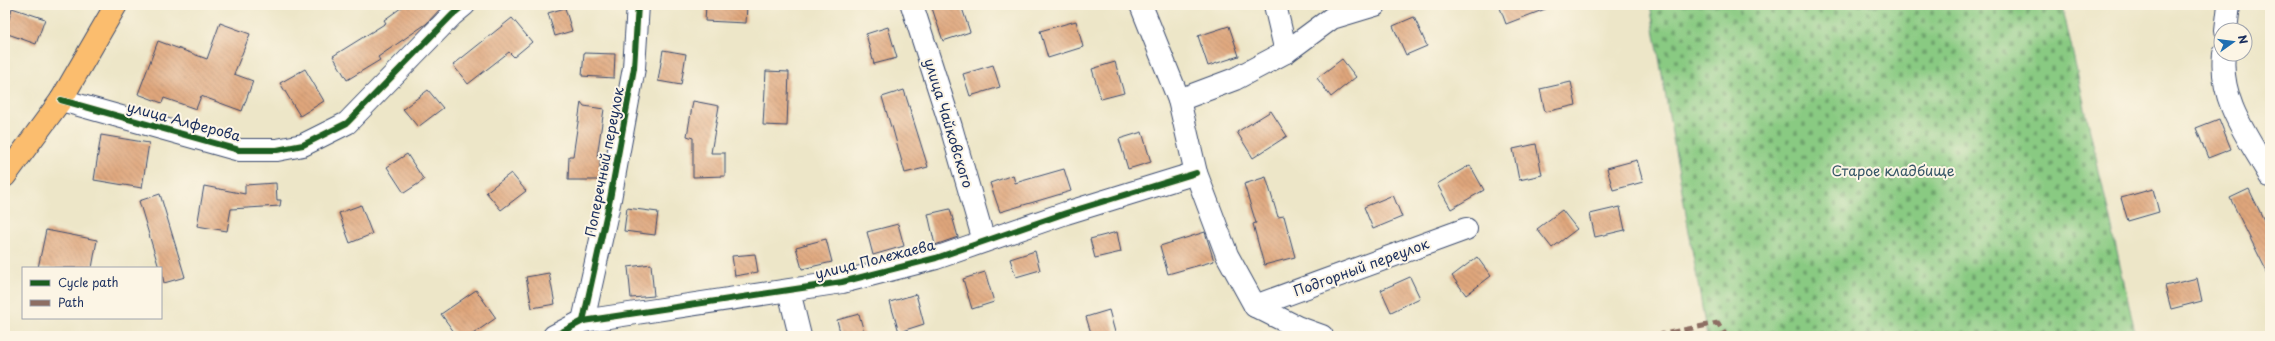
<svg xmlns="http://www.w3.org/2000/svg" width="2275" height="341" viewBox="0 0 2275 341" font-family="'Playpen Sans',sans-serif">
	<style>
		.cemetery { fill: url(#cemetery-stones); stroke: #527c70 }
		.building { fill: url(#building-back-hatch) }
		.lines { fill: none; stroke-linecap: round; stroke-linejoin: round }
		.minor-casing { stroke: #3a4a6e; stroke-width: 24 }
		.major-casing { stroke: #3a4a6e; stroke-width: 24 }
		.minor { stroke: #fff; stroke-width: 22 }
		.major { stroke: #fbbd6e; stroke-width: 22 }
		.quiet { stroke: #8d6e63; stroke-width: 5; stroke-dasharray: 10 5; stroke-linecap: butt }
		.cycleway-casing { stroke: #fcf5e5; stroke-width: 8 }
		.cycleway { stroke: #1b5e20; stroke-width: 6 }
		.labels { text-anchor: middle; dominant-baseline: central; stroke-width: 4; stroke-linejoin: round; paint-order: stroke }
		.street-label { font-size: 14px; fill: #1b2f5e; stroke: #fcf5e5 }
		.park-label { font-size: 14px; fill: #365667; stroke: #fcf5e5 }
	</style>
	<defs>
		<pattern id="cemetery-stones" width="16" height="16" patternUnits="userSpaceOnUse"><rect width="16" height="16" fill="#89ca82"/><path d="M2 7V4a2 2 0 0 1 4 0v3zM10 15v-3a2 2 0 0 1 4 0v3z" fill="#6fa46e"/></pattern>
		<pattern id="building-back-hatch" width="6" height="6" patternUnits="userSpaceOnUse"><rect width="6" height="6" fill="#dfa67c"/><path d="M-1 5l2 2M0 0l6 6M5-1l2 2" fill="none" stroke="#b48869"/></pattern>
	</defs>
	<rect width="100%" height="100%" fill="#fcf5e5"/>
	<filter id="ink" filterUnits="userSpaceOnUse"><feTurbulence type="fractalNoise" baseFrequency=".025" numOctaves="2"/><feDisplacementMap in="SourceGraphic" scale="8" xChannelSelector="R" yChannelSelector="G"/><feConvolveMatrix kernelMatrix="1 2 1 2 8 2 1 2 1" color-interpolation-filters="sRGB"/></filter>
	<filter id="wash" filterUnits="userSpaceOnUse"><feTurbulence type="fractalNoise" baseFrequency=".012" numOctaves="4" result="noise"/><feDisplacementMap in="SourceGraphic" scale="16" xChannelSelector="R" yChannelSelector="G"/><feGaussianBlur stdDeviation="0.9" result="paint"/><feColorMatrix in="noise" values="0 0 0 0 0 0 0 0 0 0 0 0 0 0 0 0 0 1.4 0 .05"/><feComposite in="paint" operator="in"/></filter>
	<g filter="url(#wash)">
		<rect width="100%" height="100%" fill="#ede6c8"/>
		<path class="cemetery" d="M1650 5H2062L2136 336H1707Z"/>
		<g id="blocks">
			<g class="building">
				<path d="M405 5H444L426 24 378 57 380 60 347 80 333 56 386 23 384 20Z"/>
				<path d="M706 5H747L746 23 705 21Z"/>
				<path d="M931 5H961L970 32 943 41Z"/>
				<path d="M1499 5H1552L1553 6 1506 24Z"/>
				<path d="M12 8 45 19 36 44 5 33Z"/>
				<path d="M565 8 572 31 555 36 548 13Z"/>
				<path d="M1414 17 1427 46 1406 55 1393 26Z"/>
				<path d="M512 18 532 42 514 57 509 52 468 84 453 65Z"/>
				<path d="M1076 21 1083 47 1048 58 1040 31Z"/>
				<path d="M220 23 250 34 234 74 253 81 242 111 201 96 196 109 164 98 162 103 138 94 158 41 207 59Z"/>
				<path d="M1229 26 1239 56 1208 66 1198 36Z"/>
				<path d="M888 27 897 58 874 64 866 34Z"/>
				<path d="M663 50 686 54 681 85 658 81Z"/>
				<path d="M584 53 615 54 614 78 582 76Z"/>
				<path d="M1342 59 1356 77 1331 97 1317 78Z"/>
				<path d="M1115 62 1124 93 1101 99 1092 69Z"/>
				<path d="M993 65 1000 87 970 96 963 74Z"/>
				<path d="M305 69 324 101 300 116 280 83Z"/>
				<path d="M766 71 789 72 787 126 763 125Z"/>
				<path d="M1571 82 1576 105 1545 112 1540 89Z"/>
				<path d="M428 90 443 108 418 127 403 109Z"/>
				<path d="M904 90 928 167 905 173 892 126 891 127 882 97Z"/>
				<path d="M693 101 719 106 711 153H725V176L693 177V138L687 136Z"/>
				<path d="M581 102 584 106 604 109 597 157H600V180H568L569 156H573Z"/>
				<path d="M1271 111 1287 136 1253 158 1237 132Z"/>
				<path d="M2219 119 2231 149 2208 158 2196 128Z"/>
				<path d="M1142 132 1151 162 1128 169 1119 139Z"/>
				<path d="M101 135 149 143 142 188 94 180Z"/>
				<path d="M1536 144 1542 175 1519 180 1513 149Z"/>
				<path d="M407 154 424 180 404 193 387 167Z"/>
				<path d="M1637 160 1643 182 1613 190 1607 168Z"/>
				<path d="M1470 165 1484 190 1451 209 1437 184Z"/>
				<path d="M1064 169 1071 191 1000 212 990 183 1013 175 1015 183Z"/>
				<path d="M511 173 526 191 501 210 486 192Z"/>
				<path d="M1266 177 1278 217 1284 216 1295 257 1264 265 1253 224 1256 223 1244 184Z"/>
				<path d="M276 183 277 200H281L280 206 231 209 227 231 197 226 204 186 245 194V185Z"/>
				<path d="M2153 189 2159 212 2128 221 2121 198Z"/>
				<path d="M2249 189 2270 233V278L2230 198Z"/>
				<path d="M160 194 185 277 164 283 161 268H159L139 201Z"/>
				<path d="M1393 195 1402 217 1373 229 1364 207Z"/>
				<path d="M361 205 372 234 350 243 339 213Z"/>
				<path d="M1620 207 1625 230 1595 237 1590 214Z"/>
				<path d="M627 208 658 212 655 235 624 231Z"/>
				<path d="M950 209 958 237 935 245 928 214Z"/>
				<path d="M1562 210 1577 229 1552 248 1537 229Z"/>
				<path d="M898 224 904 246 873 255 867 232Z"/>
				<path d="M46 230 97 240 92 268H38Z"/>
				<path d="M1117 232 1121 252 1095 258 1090 239Z"/>
				<path d="M1205 232 1214 261 1168 274 1160 246Z"/>
				<path d="M826 239 832 262 802 269 796 247Z"/>
				<path d="M1035 251 1040 270 1016 277 1010 259Z"/>
				<path d="M755 254 758 272 735 276 732 256Z"/>
				<path d="M1477 257 1491 276 1466 295 1452 276Z"/>
				<path d="M651 264 654 296 631 298 628 267Z"/>
				<path d="M985 272 994 302 972 309 963 279Z"/>
				<path d="M549 273 555 304 532 308 526 277Z"/>
				<path d="M1410 277 1420 298 1391 312 1381 290Z"/>
				<path d="M2197 278 2202 301 2171 309 2165 286Z"/>
				<path d="M476 290 496 318 470 336H457L441 314Z"/>
				<path d="M916 294 924 324 899 332 890 302Z"/>
				<path d="M1109 310 1116 336H1092L1086 317Z"/>
				<path d="M859 314 865 336H841L837 320Z"/>
			</g>
		</g>
	</g>
	<g filter="url(#ink)">
		<use href="#blocks" fill-opacity="0" stroke="#3a4a6e" stroke-width="1"/>
		<g class="lines">
			<g class="minor-casing">
				<g id="minor">
					<path d="M912 5 951 127 984 241"/>
					<path d="M1141 5 1179 100 1196 173 1227 255 1255 306 1297 327 1322 336"/>
					<path d="M1275 5 1286 52"/>
					<path d="M2226 30 2229 5"/>
					<path d="M2224 54C2219 101 2248 137 2270 176"/>
					<path d="M61 100 239 150H277L303 145 347 123 452 15 464 5"/>
					<path d="M1179 100 1235 79 1286 52 1332 18 1375 5"/>
					<path d="M789 291 800 336"/>
					<path d="M1255 306 1466 229"/>
					<path d="M583 321 610 199 634 68 638 5"/>
					<path d="M554 336 583 321 842 282 936 258 1066 213 1196 173"/>
				</g>
			</g>
			<g class="major-casing">
				<path id="major" d="M5 176 61 100 116 5"/>
			</g>
			<use href="#minor" class="minor"/>
			<use href="#major" class="major"/>
			<path class="quiet" d="M1654 336 1718 323 1726 336"/>
			<g class="cycleway-casing">
				<g id="cycleway">
					<path d="M61 100 239 150H277L303 145 347 123 452 15 464 5"/>
					<path d="M583 321 610 199 634 68 638 5"/>
					<path d="M554 336 583 321 842 282 936 258 1066 213 1196 173"/>
				</g>
			</g>
			<use href="#cycleway" class="cycleway"/>
		</g>
	</g>
	<g class="labels">
		<g class="street-label">
			<text transform="translate(184 121) rotate(15)">улица Алферова</text>
			<text transform="translate(949 123) rotate(73)">улица Чайковского</text>
			<text transform="translate(604 162) rotate(-79)">Поперечный переулок</text>
			<text transform="translate(875 259) rotate(-14)">улица Полежаева</text>
			<text transform="translate(1361 267) rotate(-20)">Подгорный переулок</text>
		</g>
		<g class="park-label">
			<text x="1893" y="170">Старое кладбище</text>
		</g>
	</g>
	<rect width="2275" height="341" fill="none" stroke="#fcf5e5" stroke-width="20"/>
	<rect x="22" y="267" width="140" height="52" fill="#fcf5e5" stroke="#a2a6af"/>
	<rect x="30" y="280" width="20" height="6" fill="#1b5e20" stroke="#a2a6af"/>
	<text x="58" y="287" font-size="12" fill="#1b2f5e">Cycle path</text>
	<rect x="30" y="300" width="20" height="6" fill="#8d6e63" stroke="#a2a6af"/>
	<text x="58" y="307" font-size="12" fill="#1b2f5e">Path</text>
	<g transform="translate(2233 42) rotate(76)"><circle r="19" fill="#fcf5e5" stroke="#a2a6af"/>
	<path d="M0-3L7 15L0 10L-7 15Z" fill="#1f6fb2"/>
	<text y="-6" font-size="11" font-weight="bold" text-anchor="middle" fill="#1b2f5e">N</text>
	</g>
</svg>
